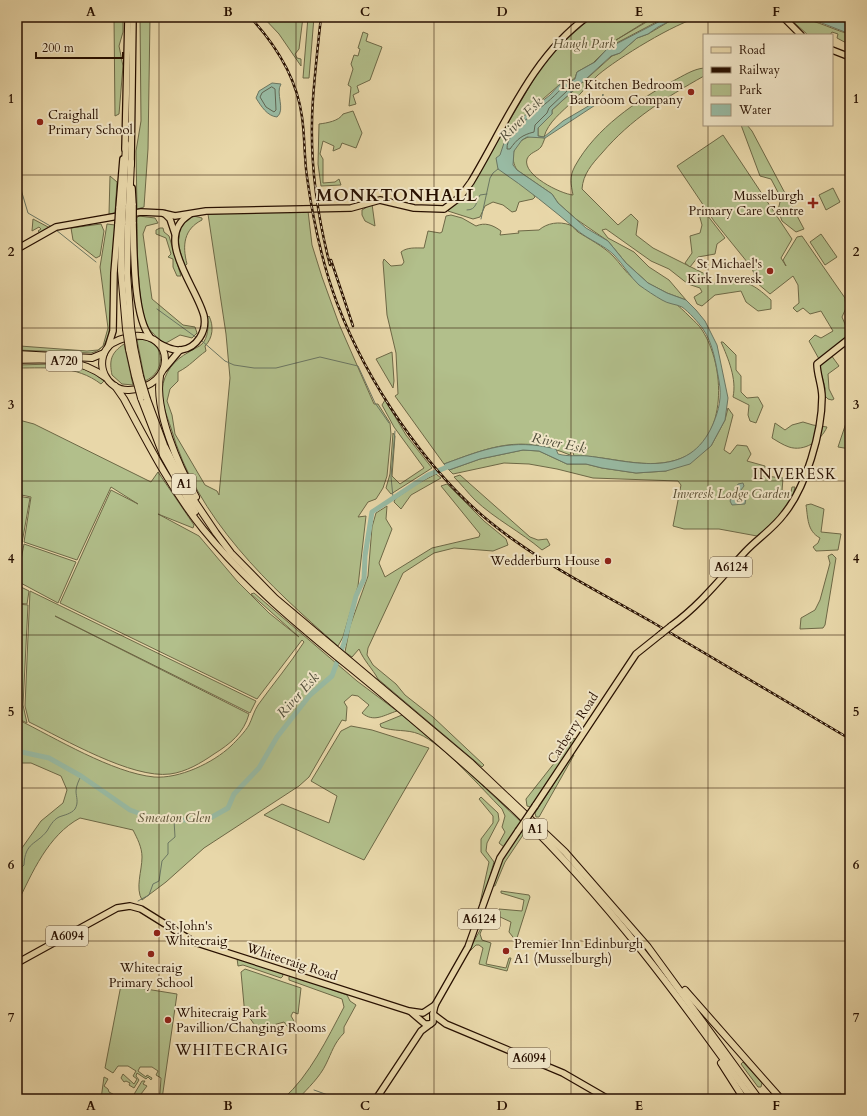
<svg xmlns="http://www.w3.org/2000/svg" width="867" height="1116" viewBox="0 0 867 1116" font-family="Cardo,serif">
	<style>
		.green { fill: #b2bf8b; stroke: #6d6846 }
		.water { fill: #98baa3; stroke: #6b7662 }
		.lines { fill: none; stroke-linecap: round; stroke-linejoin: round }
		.shore { stroke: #606552; stroke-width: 1 }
		.stream { stroke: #6b7662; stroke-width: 1 }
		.river { stroke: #98baa3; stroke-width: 5 }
		.major-casing { stroke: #281000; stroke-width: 8 }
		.highway-casing { stroke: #281000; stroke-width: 8 }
		.major { stroke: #e8d7a9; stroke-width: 5.5 }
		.highway { stroke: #e8d7a9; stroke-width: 6 }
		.rail-casing { stroke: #281000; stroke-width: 2.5 }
		.rail { stroke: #f0e5c7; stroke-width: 1; stroke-dasharray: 3; stroke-linecap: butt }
		.major-bridge-casing { stroke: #281000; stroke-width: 8; stroke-linecap: butt }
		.highway-bridge-casing { stroke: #281000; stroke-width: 8; stroke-linecap: butt }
		.major-bridge { stroke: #e8d7a9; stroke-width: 5.5 }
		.highway-bridge { stroke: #e8d7a9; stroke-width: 6 }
		.grid { fill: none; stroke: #281000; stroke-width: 1; stroke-opacity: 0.55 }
		.poi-dot { fill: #8f2418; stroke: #f0e5c7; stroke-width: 1.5 }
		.labels { text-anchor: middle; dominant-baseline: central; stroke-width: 4; stroke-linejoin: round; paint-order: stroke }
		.shield { fill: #f0e5c7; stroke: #64503c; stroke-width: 1 }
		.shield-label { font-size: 12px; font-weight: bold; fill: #281000 }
		.park-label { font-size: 13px; font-style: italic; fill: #584d31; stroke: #f0e5c7 }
		.poi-label { font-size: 13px; fill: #281000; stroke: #f0e5c7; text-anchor: end }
		.street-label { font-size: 13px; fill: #281000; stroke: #f0e5c7 }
		.water-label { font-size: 14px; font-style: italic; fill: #4f4c39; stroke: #f0e5c7 }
		.quarter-label { font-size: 15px; letter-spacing: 1px; fill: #281000; stroke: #f0e5c7 }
		.district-label { font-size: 17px; font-weight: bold; letter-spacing: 1px; fill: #281000; stroke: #f0e5c7 }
		.neatline { fill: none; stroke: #281000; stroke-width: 1.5 }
		.grid-label { font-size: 13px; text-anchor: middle; font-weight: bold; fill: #281000 }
	</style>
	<rect width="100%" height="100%" fill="#e8d7a9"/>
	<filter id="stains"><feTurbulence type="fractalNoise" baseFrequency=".005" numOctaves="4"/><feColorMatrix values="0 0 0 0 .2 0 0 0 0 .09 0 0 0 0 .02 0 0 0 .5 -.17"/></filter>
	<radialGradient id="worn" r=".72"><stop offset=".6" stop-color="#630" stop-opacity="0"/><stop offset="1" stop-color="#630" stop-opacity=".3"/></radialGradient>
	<g class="green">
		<path d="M114 17H123V32L119 46 123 66 119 114 115 116Z"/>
		<path d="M140 17H150L148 149 144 207 137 209 136 151 141 121Z"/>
		<path d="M263 17H303L299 49 295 54 297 58 301 59V66L279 34Z"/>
		<path d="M308 17H314L309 78H303Z"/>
		<path d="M592 17H653L616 40 655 17H666L609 47 593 63 577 72 575 78 568 83 559 85 527 113 512 130 503 156 531 190 535 197 533 199 519 202 516 211 512 212 503 205 493 202 485 206 480 217 473 219 448 211 468 191 541 67 560 45Z"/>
		<path d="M683 17H700C675 23 618 58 598 75 589 83 582 93 573 101 562 112 548 122 544 137L538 136V128L552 114V110L612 56 620 53 637 38 648 34 670 21H679Z"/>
		<path d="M788 17C811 17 828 28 849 34L850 45 837 38 838 34 832 32 830 35H808Z"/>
		<path d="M363 32 368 34 366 41 382 47 370 80 357 86 359 92 353 95 356 104 349 106 351 87 348 85 353 69 351 64 354 55 358 56 360 49 358 48Z"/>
		<path d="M704 68V76C665 98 631 119 602 153 592 164 583 174 582 189L618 225 631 214 638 221 636 235 653 248 707 275 710 282C718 285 721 282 729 282 747 279 758 288 771 300V309L758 311 746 302 741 291 715 295 702 306 697 304 694 297 702 292 700 288 688 284 669 269 651 261 606 229 602 230 608 238 634 252 649 267 669 280 686 300 667 293 648 283 626 263 608 241 576 219 558 203 552 194 517 170C510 159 512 144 526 138 531 135 539 137 545 138 544 140 543 144 541 147 537 152 530 152 527 159 522 175 561 194 573 195 571 184 569 177 575 166 596 128 636 101 673 81 683 76 693 69 704 68Z"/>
		<path d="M353 111 362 133 356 148 342 143 340 148 333 151 334 146 323 141 320 154 323 159V183L335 182 339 179 341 185 321 186 318 164 319 124C327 123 339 121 343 114Z"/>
		<path d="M741 125H747L752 131 804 229 796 232 782 221 778 210 781 198 771 179 760 176Z"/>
		<path d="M723 135 792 239 781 258 786 266 783 260 797 237 802 236 845 298 846 308 842 317 850 336 819 359 809 341 815 335 821 338 833 331 821 311 810 314 803 308 797 312 793 308 799 303 798 285 793 276 770 294 757 283 752 268 714 221 677 166Z"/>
		<path d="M110 176 117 182 115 213 109 214Z"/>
		<path d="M833 188 840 202 826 210 819 195Z"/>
		<path d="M372 204 375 226 365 221 362 215V210Z"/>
		<path d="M308 211 312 245 322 277 339 324 374 404H378L390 423 391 434 387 476 383 488 376 499 368 502 358 517 366 516 358 586 343 637 338 646C268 585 197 519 171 428 167 416 161 402 162 390 164 372 174 360 189 352 193 349 199 347 202 344 208 338 209 326 207 318L209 316C214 326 213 338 205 346L206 351C196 358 190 366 178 372V381L170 389 167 401 172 415 175 434 205 485 217 491 219 495 230 378 226 334 208 214Z"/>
		<path d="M704 211 725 238 717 244 715 254 698 257 690 267 685 263 692 253 690 236 700 233 702 225 699 214Z"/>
		<path d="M451 215 462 218 476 226C485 222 493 225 501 231L500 235 519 233 518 231 539 230C547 223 559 221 570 225 573 226 575 230 578 232 589 239 603 246 613 256 620 263 625 272 633 278 644 287 660 292 672 301 679 306 684 311 690 317 694 321 699 325 702 330 725 365 729 439 682 458 647 472 610 455 574 456L572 449 570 455C521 434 490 447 444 464L395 396 398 394 396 353 387 315 383 262 384 259 391 266 402 265 404 262 401 252C407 247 416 248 424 248L428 231 440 233 442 232 446 216Z"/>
		<path d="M139 216 155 218 158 223 146 226 143 234 152 299 183 325 195 327 197 333 192 338 180 335 166 343C161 342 151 332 148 327 137 308 137 241 137 218Z"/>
		<path d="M194 216 202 218V220C184 229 182 245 187 264L185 266C178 247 171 226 194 216Z"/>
		<path d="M33 219 50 228 40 233 38 231 41 229 39 227 32 231Z"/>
		<path d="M101 224 104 231 100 256 96 258 73 240 71 228Z"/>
		<path d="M107 224 115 225 109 333C106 343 103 350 91 353L17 350V269L20 346 87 351 98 350 103 346 108 328 100 267Z"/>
		<path d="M160 228H163L164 232 169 236 181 276H177L173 267V259L168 257 171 254 166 238 156 234V230Z"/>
		<path d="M821 234 837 257 825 265 810 242Z"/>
		<path d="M143 339C166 344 166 372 145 381L137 340Z"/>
		<path d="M721 342H723L736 355V370L741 376V392L747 398 758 397 763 406 756 423 750 421 748 415 749 405 733 397C737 379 728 358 721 342Z"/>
		<path d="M124 344 133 385 122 384 112 375C109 360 111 353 124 344Z"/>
		<path d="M392 352 394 381 393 388 376 359Z"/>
		<path d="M831 355 839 366 828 374 829 389 834 399 832 400 828 399 824 395 825 388 819 365Z"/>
		<path d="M54 364C77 366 86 367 104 381L101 384C76 365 48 368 18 368L17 370V365Z"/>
		<path d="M385 400 406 435 432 468 391 494 386 488 390 474 393 433 395 436 392 476 400 484 424 468 394 427 382 405Z"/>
		<path d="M728 408 733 415 724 450 730 454 737 445 747 446 751 454 747 461 765 466V476L783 478 782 491 791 492 792 487H795L792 500 775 521 757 536 719 529H684L673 526 681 485 678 481 593 478 557 469 529 464 504 463 453 474 449 470 480 459 523 450 539 451 567 464H586L602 468 636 473 666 471 703 452 711 446 725 420Z"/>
		<path d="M19 420 34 424 151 482 158 472 194 525 193 528 158 514 199 536 237 581 269 613 299 637 251 594 254 593 357 681 397 711C384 715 374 723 362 713L369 705 358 696 352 695 344 702 347 707 346 721 342 720 309 777 299 786 204 848 166 882 142 900C135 888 142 871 142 857 142 847 137 838 133 830L80 818C48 835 32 873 17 904V855L41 821 63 803 67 790 61 776 31 763H17V719C55 738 113 773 154 777 179 779 213 763 231 746 237 740 245 732 249 725 252 719 254 711 258 705 273 684 290 664 304 642L302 640 257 699 60 603 111 490 138 504 111 487 77 560 24 542 31 497 17 494V421Z"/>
		<path d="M803 422 813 425 827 427C821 441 804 452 789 447 783 445 777 441 772 438L775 423 785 430 792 425Z"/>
		<path d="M846 423 850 425V449L838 447Z"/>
		<path d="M436 474 441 478 411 495 401 509 394 502 395 499 415 485Z"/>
		<path d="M460 475 530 537 538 540 547 539 550 545 542 550C521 532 495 519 475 500 468 493 461 484 454 477Z"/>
		<path d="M447 484 484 521 506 539 508 545 493 551 454 548 434 553 403 573 368 648 367 655 373 665 396 684 405 695 433 717 484 765 482 767 378 679C372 668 364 661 359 649L352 657 345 652 350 626 368 576 372 527 376 513 387 506 386 519 392 529 379 563 385 577 432 548 479 537 480 534 441 486Z"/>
		<path d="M17 496 30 498 17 571Z"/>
		<path d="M811 504 824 509 821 532 841 534 838 550 816 551 813 547 818 543 820 538C807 531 808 518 806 505Z"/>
		<path d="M24 544 76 562 58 603 17 581Z"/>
		<path d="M832 554 836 558 825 625 823 628 800 629 801 618 815 610 820 600 830 563 828 556Z"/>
		<path d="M17 585 29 591 27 604 17 603Z"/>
		<path d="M30 591 256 701 250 713 55 616 249 714C244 733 230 744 214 754 201 763 186 772 170 774 132 779 64 739 29 722L25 706Z"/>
		<path d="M17 604 28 605 23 705 27 723 17 718Z"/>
		<path d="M402 715 460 764 521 822 504 847 499 843 505 832 502 827 505 816 502 809C482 789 443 744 419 734 407 729 394 732 381 727L380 724Z"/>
		<path d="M351 726 372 730 429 748 364 860 264 815 282 804 329 823 337 796 311 781 341 731Z"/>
		<path d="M574 738 576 740 531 807 527 806 526 799Z"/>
		<path d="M573 754 574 755 539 817H536L535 813Z"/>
		<path d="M481 797 498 813 499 820 487 843 486 851 494 862 482 903H480L489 862 481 852V839L493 823V816L479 799Z"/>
		<path d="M525 827 527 829 505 862 495 886H492L502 859Z"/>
		<path d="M501 891 529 895 530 897 516 941 509 932 511 922 498 916 499 909 522 911 524 900 501 893Z"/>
		<path d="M484 923H487V927L482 929 480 934 482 940 491 943 486 964 506 968 509 958H511L507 971 479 964 483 948 479 945H476L470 951 469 950Z"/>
		<path d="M237 958 282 973 283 976 281 978 243 965 238 966Z"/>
		<path d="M245 969 301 988 298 1014 293 1012 291 1016 294 1021 291 1031 284 1022 266 1027 264 1034 253 1032 254 1024 249 1017 245 1016 241 972Z"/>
		<path d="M291 975 347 995 350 1001 356 1005 344 1027V1033C334 1043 332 1052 326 1064 320 1077 308 1088 298 1099H283C310 1075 327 1039 344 1007L342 999 289 980V977Z"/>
		<path d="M121 985 177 994 162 1099H156L160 1093 161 1078 156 1075 158 1071 152 1067H140L138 1071 146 1077 147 1075 152 1078 151 1080 148 1077 146 1079 137 1073 136 1076 139 1080 134 1088 129 1085 130 1083 126 1081 124 1082 121 1078 123 1074 134 1084 137 1079 133 1076 136 1071 128 1066H118L113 1073 105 1068Z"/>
		<path d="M743 1062 762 1083 761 1087H758L741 1064Z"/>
		<path d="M104 1077 108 1079 104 1086 108 1089 109 1092 122 1099H101Z"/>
		<path d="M142 1081H145L143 1084 147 1086 141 1094 147 1098 136 1099 133 1096Z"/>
	</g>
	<g class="water">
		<path d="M668 17H683L679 21H670L658 27 648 34 637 38 620 53 611 56 552 110V114L538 128V136L544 137 563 121 602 98 603 94V100L545 138 527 137 522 140 514 151 513 165 517 170 552 194 558 203 586 228 608 241 626 263 648 283 667 293 686 300 696 310 705 321 717 345 728 398 725 420 711 446 690 464 666 471 636 473 602 468 586 464H567L539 451 523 450 480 459 449 470 444 464C485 449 511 438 556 449L558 454C569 457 578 455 588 456 635 462 689 480 713 424 719 410 722 397 719 381 716 364 713 343 703 329 698 322 689 312 682 307 676 304 668 304 662 300 655 296 646 290 639 285 630 277 623 264 614 255 604 245 587 239 577 230 552 209 526 188 498 169L496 158 500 155 506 137 512 130 527 113 550 95 559 85 568 83 575 79 577 72 595 62 607 49 618 43Z"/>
		<path d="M801 17H834L850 25V34L814 20Z"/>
		<path d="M272 83 281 84C275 93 286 110 277 117 267 116 261 106 256 98L259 91Z"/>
		<path d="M743 483 744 486 741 490 746 498 745 504 732 505 730 501 738 484Z"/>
	</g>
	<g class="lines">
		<g class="shore">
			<path d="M272 87 275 89 276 110 274 112 266 107 260 97 262 93Z"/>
			<path d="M565 88 567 91 549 108 547 113 535 125 534 132C522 135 517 139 510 149H507C506 130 541 109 553 97 558 93 559 89 565 88Z"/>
		</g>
		<g class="stream">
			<path d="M17 176 28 213 52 227"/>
			<path d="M467 210C477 210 476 201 480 195L487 194"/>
			<path d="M481 219 490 178 493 173 498 169"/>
			<path d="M56 230 96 262"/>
			<path d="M157 309 197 338"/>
			<path d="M202 341 225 361 234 365 254 368H276L320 357 358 366 375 403 389 423"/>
			<path d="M393 497 391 477 395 431"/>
			<path d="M17 872 24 865C25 842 36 845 47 831 50 826 53 820 59 817 64 815 71 814 75 809 79 802 76 797 76 791 76 786 79 780 81 776"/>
			<path d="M138 901 149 895 153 884 159 881 162 861 168 854V843L175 837 174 820"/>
			<path d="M314 1090 339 1099"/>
		</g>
		<path class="river" d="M17 751 49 758 81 776 130 810 152 818 205 821 228 808 234 794 259 768 277 737 310 695 332 676 344 643 356 596 364 579 365 556 372 512 428 475 452 465"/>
		<g class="major-casing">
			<g id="major">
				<path d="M783 17 801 35"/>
				<path d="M832 50 850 57"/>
				<path d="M125 149 128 17"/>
				<path d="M131 165 133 17"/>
				<path d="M132 188 133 205"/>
				<path d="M119 208 123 159"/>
				<path d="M165 214 170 219 175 234"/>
				<path d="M133 222C134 250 133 316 150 337"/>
				<path d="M17 249 56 227 141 212 162 213 175 216 206 211 351 208 380 200 414 208 444 209 460 197 471 182C506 124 531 58 587 17"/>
				<path d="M158 343C165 347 173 351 181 350 197 348 207 331 204 316 197 287 153 238 189 215"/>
				<path d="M108 347 113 331 114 273 118 224"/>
				<path d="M164 369 180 350"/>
				<path d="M671 626C700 605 721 578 745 552 757 539 773 529 784 514 806 487 822 432 822 397 822 385 817 375 817 364L850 338"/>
				<path d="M535 806 636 654 661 634"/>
				<path d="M17 963 117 908 130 906 141 909 194 942 409 1011 423 1013 435 1005"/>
				<path d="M411 1012 425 1024H430"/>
				<path d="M433 1014 435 1005 468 947 500 858 518 831"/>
				<path d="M434 1015 446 1024 563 1073 608 1099"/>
				<path d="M376 1099 421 1031 433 1022V1014"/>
			</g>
		</g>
		<g class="highway-casing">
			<g id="highway">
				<path d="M129 206 131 162"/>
				<path d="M123 207 126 144"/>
				<path d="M128 223 127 273 131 327"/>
				<path d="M122 224 121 271 126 329"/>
				<path d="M132 336C176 331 177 387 129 390 107 391 93 363 109 346 115 340 124 338 132 336Z"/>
				<path d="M134 347 140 376"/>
				<path d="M129 349 135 376"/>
				<path d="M17 354 92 358 104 353"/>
				<path d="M17 360C49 359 78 357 105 377"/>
				<path d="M160 376C154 411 179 467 196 497"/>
				<path d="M115 386 124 399C148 444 171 489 203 529 246 582 299 626 352 669 408 715 464 762 517 812 607 899 680 998 752 1099"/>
				<path d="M141 398 163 455 195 512"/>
				<path d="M147 399 164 445 187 490 216 533 231 553 275 598 470 762 565 852 648 947 759 1099"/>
				<path d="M685 990 781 1099"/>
				<path d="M721 1063 744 1099"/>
			</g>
		</g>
		<use href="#major" class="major"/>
		<use href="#highway" class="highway"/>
		<g class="rail-casing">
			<g id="rail">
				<path d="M250 17C276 45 297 79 302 117 305 137 304 157 307 177 313 220 322 263 337 303 367 382 425 469 490 522 539 562 598 591 652 622 718 661 784 700 850 739"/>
				<path d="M321 17C318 44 315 71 313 99 309 154 316 211 330 265"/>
				<path d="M331 260 353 326"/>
			</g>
		</g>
		<use href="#rail" class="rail"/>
		<g class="major-bridge-casing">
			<g id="major-bridge">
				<path d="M133 205V222"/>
				<path d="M118 224 119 208"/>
				<path d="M661 634 671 626"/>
				<path d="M518 831 535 806"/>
			</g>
		</g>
		<g class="highway-bridge-casing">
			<g id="highway-bridge">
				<path d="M128 223 129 206"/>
				<path d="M122 224 123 207"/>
				<path d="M131 327 134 347"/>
				<path d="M126 329 129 349"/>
				<path d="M135 376 141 398"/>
				<path d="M140 376 147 399"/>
			</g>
		</g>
		<use href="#major-bridge" class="major-bridge"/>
		<use href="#highway-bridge" class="highway-bridge"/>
	</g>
	<path class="grid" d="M159 17V1099M296 17V1099M434 17V1099M571 17V1099M708 17V35M708 125V1099M17 175H850M17 328H850M17 481H850M17 635H850M17 788H850M17 941H850"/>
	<g class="poi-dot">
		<circle cx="691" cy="92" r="4"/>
		<circle cx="40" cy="122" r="4"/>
		<path d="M811 197h4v4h4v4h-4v4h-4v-4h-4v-4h4z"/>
		<circle cx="770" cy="271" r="4"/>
		<circle cx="608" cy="561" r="4"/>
		<circle cx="157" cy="933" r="4"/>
		<circle cx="506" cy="951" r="4"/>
		<circle cx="151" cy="954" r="4"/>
		<circle cx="168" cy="1020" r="4"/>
	</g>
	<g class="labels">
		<g class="shield">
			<rect x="46" y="351" width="36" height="20" rx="3"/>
			<rect x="172" y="474" width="24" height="20" rx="3"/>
			<rect x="710" y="557" width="42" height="20" rx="3"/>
			<rect x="523" y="819" width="24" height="20" rx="3"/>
			<rect x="458" y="909" width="42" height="20" rx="3"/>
			<rect x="46" y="926" width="42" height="20" rx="3"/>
			<rect x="508" y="1048" width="42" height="20" rx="3"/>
		</g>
		<g class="shield-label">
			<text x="64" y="361">A720</text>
			<text x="184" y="484">A1</text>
			<text x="731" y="567">A6124</text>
			<text x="535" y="829">A1</text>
			<text x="479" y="919">A6124</text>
			<text x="67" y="936">A6094</text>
			<text x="529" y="1058">A6094</text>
		</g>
		<g class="park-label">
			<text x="584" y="44">Haugh Park</text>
			<text x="731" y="494">Inveresk Lodge Garden</text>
			<text x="174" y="818">Smeaton Glen</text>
		</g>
		<g class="poi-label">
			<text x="683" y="85">The Kitchen Bedroom<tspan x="683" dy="15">Bathroom Company</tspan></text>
			<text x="48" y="115" text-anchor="start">Craighall<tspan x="48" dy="15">Primary School</tspan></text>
			<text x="804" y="196">Musselburgh<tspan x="804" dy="15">Primary Care Centre</tspan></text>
			<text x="762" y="264">St Michael's<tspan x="762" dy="15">Kirk Inveresk</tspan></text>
			<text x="600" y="561">Wedderburn House</text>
			<text x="165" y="926" text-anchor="start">St John's<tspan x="165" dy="15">Whitecraig</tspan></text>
			<text x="514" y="944" text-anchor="start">Premier Inn Edinburgh<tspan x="514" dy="15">A1 (Musselburgh)</tspan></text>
			<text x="151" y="968" text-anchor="middle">Whitecraig<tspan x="151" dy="15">Primary School</tspan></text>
			<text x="176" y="1013" text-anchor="start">Whitecraig Park<tspan x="176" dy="15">Pavillion/Changing Rooms</tspan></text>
		</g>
		<g class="street-label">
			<text transform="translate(573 728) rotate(-57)">Carberry Road</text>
			<text transform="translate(292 962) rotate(18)">Whitecraig Road</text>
		</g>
		<g class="water-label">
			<text transform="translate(521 119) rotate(-46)">River Esk</text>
			<text transform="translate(559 443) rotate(12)">River Esk</text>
			<text transform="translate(298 695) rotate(-48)">River Esk</text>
		</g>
		<g class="quarter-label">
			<text x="795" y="474">INVERESK</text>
			<text x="232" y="1050">WHITECRAIG</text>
		</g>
		<g class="district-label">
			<text x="397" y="195">MONKTONHALL</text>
		</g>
	</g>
	<rect width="867" height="1116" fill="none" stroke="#e8d7a9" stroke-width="44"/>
	<rect x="703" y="34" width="130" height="92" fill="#f0e5c7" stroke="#a09077"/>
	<rect x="711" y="47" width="20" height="6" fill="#e8d7a9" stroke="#a09077"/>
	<text x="739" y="54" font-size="12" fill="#281000">Road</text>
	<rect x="711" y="67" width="20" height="6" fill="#281000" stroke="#a09077"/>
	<text x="739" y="74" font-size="12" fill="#281000">Railway</text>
	<rect x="711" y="84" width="20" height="12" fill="#b2bf8b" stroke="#a09077"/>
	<text x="739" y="94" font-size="12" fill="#281000">Park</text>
	<rect x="711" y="104" width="20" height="12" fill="#98baa3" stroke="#a09077"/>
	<text x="739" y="114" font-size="12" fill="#281000">Water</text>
	<path d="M36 52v6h87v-6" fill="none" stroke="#281000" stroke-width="2"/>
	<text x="42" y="52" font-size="12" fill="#281000" stroke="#f0e5c7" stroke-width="3" paint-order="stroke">200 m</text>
	<rect x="22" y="22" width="823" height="1072" class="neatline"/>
	<g class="grid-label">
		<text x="91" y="16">A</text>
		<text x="228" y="16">B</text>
		<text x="365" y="16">C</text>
		<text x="502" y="16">D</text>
		<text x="639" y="16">E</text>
		<text x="776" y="16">F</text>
		<text x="11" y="103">1</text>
		<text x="856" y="103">1</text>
		<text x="11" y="256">2</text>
		<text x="856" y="256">2</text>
		<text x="11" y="409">3</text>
		<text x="856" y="409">3</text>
		<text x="11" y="563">4</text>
		<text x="856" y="563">4</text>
		<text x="11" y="716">5</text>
		<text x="856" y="716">5</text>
		<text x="11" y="869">6</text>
		<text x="856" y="869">6</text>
		<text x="11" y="1022">7</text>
		<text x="856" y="1022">7</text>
		<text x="91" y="1110">A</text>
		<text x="228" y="1110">B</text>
		<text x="365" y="1110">C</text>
		<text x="502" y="1110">D</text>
		<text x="639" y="1110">E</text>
		<text x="776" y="1110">F</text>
	</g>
	<rect width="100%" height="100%" filter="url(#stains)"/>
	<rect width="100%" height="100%" fill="url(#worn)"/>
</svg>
